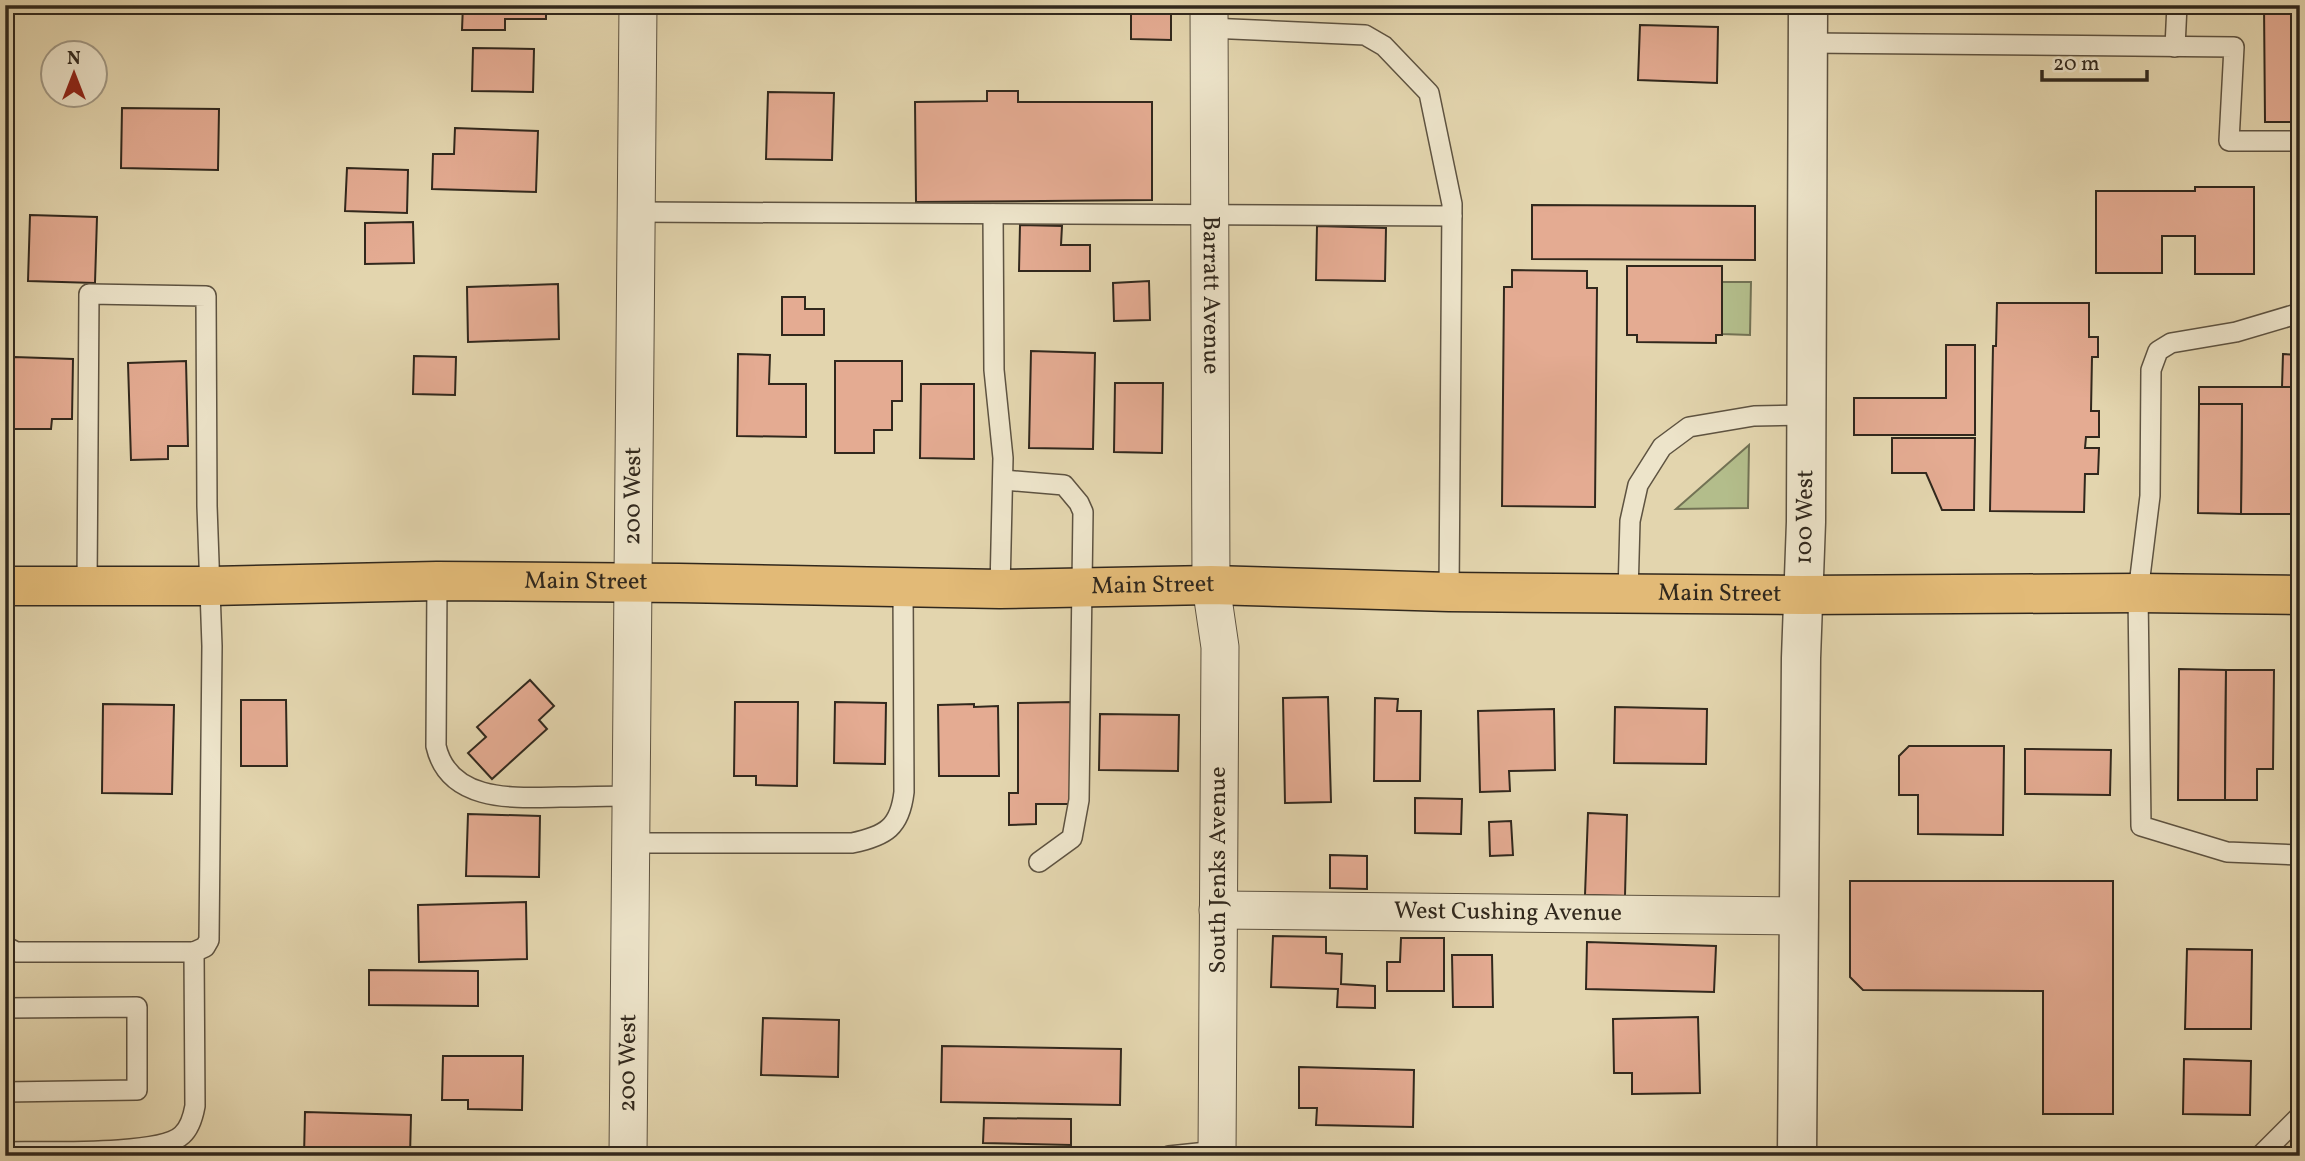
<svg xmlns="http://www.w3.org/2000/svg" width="2305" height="1161" viewBox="0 0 2305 1161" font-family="Vollkorn,serif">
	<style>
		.green { fill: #b3bd8b; stroke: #727254; stroke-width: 2 }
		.building { fill: #e4ab92; stroke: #31281d; stroke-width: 2 }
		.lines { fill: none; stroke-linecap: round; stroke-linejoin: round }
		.service-casing { stroke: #5e5341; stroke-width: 22 }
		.minor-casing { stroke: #5e5341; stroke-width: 39 }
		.tertiary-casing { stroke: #5e5341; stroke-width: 41 }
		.primary-casing { stroke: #31281d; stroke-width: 41 }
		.service { stroke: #ede4ca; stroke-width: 19 }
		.minor { stroke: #ede4ca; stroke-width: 37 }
		.tertiary { stroke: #ede4ca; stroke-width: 38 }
		.primary { stroke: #e2ba77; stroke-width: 38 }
		.labels { text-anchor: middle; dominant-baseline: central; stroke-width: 5; stroke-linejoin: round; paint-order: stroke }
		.street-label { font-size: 24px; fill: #31281d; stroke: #ede4ca }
	</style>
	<rect width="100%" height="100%" fill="#e3d5ae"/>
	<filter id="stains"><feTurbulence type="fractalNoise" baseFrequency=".00286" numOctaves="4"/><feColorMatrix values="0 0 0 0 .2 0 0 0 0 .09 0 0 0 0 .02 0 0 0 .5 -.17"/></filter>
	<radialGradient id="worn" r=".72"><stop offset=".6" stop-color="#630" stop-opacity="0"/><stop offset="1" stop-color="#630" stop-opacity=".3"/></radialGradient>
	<g class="green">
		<path d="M1722 282H1751L1750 335 1722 334Z"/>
		<path d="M1749 445 1748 508 1676 509Z"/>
	</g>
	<g class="building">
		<path d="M463 5H546V19H505V30H462Z"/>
		<path d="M1131 5H1171V40L1131 39Z"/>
		<path d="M2264 5H2300V122H2265Z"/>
		<path d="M1640 25 1718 27 1717 83 1638 80Z"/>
		<path d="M473 48 534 49 533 92 472 91Z"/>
		<path d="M987 91H1018V102H1152V200L916 202 915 102 987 101Z"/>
		<path d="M768 92 834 93 832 160 766 159Z"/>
		<path d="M122 108 219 109 218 170 121 168Z"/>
		<path d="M455 128 538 131 536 192 432 189 433 154H454Z"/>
		<path d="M347 168 408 170 407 213 345 211Z"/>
		<path d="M2195 187H2254V274H2195V236H2162V273H2096V191H2195Z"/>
		<path d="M1532 205 1755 206V260L1532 259Z"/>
		<path d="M30 215 97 217 95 283 28 281Z"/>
		<path d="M413 222 414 263 365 264V223Z"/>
		<path d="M1020 225 1062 226 1061 245H1090V271H1019Z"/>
		<path d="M1317 226 1386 228 1385 281 1316 280Z"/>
		<path d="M1627 266H1722V335H1716V343L1637 342V335H1627Z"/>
		<path d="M1512 270 1587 271V288H1597L1595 507 1502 506 1504 287H1512Z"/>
		<path d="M1149 281 1150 320 1114 321 1113 283Z"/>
		<path d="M558 284 559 339 468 342 467 287Z"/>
		<path d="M782 297H805V309H824V335H782Z"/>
		<path d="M1997 303H2089V337H2098V357H2092L2091 411H2099V437H2086L2085 448H2099L2098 474H2085L2084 512 1990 511 1993 346H1996Z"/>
		<path d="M1946 345H1975V435H1854V398H1946Z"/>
		<path d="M1031 351 1095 353 1093 449 1029 448Z"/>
		<path d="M738 354 770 355 769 384H806V437L737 436Z"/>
		<path d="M2283 354 2300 355V514H2293V387H2282Z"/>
		<path d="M414 356 456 357 455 395 413 394Z"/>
		<path d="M14 357 73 359 72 419H52L51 429H12Z"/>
		<path d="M186 361 188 446H168V459L131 460 128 363Z"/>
		<path d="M835 361H902V401H892V430H874V453H835Z"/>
		<path d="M1115 383H1163L1162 453 1114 452Z"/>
		<path d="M921 384H974V459L920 458Z"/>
		<path d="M2199 387H2293V514H2241L2242 404H2199Z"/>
		<path d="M2199 404H2242L2241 514 2198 513Z"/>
		<path d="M1892 438H1975L1974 510H1942L1926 473H1892Z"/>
		<path d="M2179 669 2226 670 2225 800H2178Z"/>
		<path d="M2226 670H2274L2273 769H2257V800H2225Z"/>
		<path d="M2292 670H2300V800H2291Z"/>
		<path d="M530 680 554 706 539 720 547 729 492 779 468 753 486 737 477 727Z"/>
		<path d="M1328 697 1331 802 1285 803 1283 698Z"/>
		<path d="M1375 698 1398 699 1397 711H1421L1420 781H1374Z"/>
		<path d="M241 700H286L287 766H241Z"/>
		<path d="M735 702H798L797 786 756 785V776H734Z"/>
		<path d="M835 702 886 703 885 764 834 763Z"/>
		<path d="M1072 702 1073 804H1036V824L1009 825V793H1018V703Z"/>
		<path d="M103 704 174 705 172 794 102 793Z"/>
		<path d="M974 704V707L998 706 999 776H939L938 705Z"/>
		<path d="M1615 707 1707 709 1706 764 1614 763Z"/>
		<path d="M1554 709 1555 770 1509 771 1510 791 1480 792 1478 711Z"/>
		<path d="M1100 714 1179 715 1178 771 1099 770Z"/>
		<path d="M1909 746H2004L2003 835 1918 834V795H1899V756Z"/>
		<path d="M2025 749 2111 750 2110 795 2025 794Z"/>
		<path d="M1415 798 1462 799 1461 834 1415 833Z"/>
		<path d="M1588 813 1627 815 1625 896 1585 895Z"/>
		<path d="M468 814 540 816 539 877 466 876Z"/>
		<path d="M1511 821 1513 855 1490 856 1489 822Z"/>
		<path d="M1330 855 1367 856V889L1330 888Z"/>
		<path d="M1850 881H2113V1114H2043V991L1863 990 1850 977Z"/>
		<path d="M526 902 527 959 419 962 418 905Z"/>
		<path d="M1273 936 1326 937V953L1342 954 1341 984 1375 986V1008L1337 1007 1338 989 1271 987Z"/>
		<path d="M1401 938H1444V991H1387V962H1400Z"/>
		<path d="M1587 942 1716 946 1714 992 1586 989Z"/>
		<path d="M2187 949 2252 950 2251 1029H2185Z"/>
		<path d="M1452 955H1492L1493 1007H1453Z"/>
		<path d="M369 970 478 971V1006L369 1005Z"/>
		<path d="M1698 1017 1700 1093 1632 1094V1073H1614L1613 1019Z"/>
		<path d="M763 1018 839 1020 838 1077 761 1075Z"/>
		<path d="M942 1046 1121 1049 1120 1105 941 1102Z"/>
		<path d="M443 1056H523L522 1110 468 1109V1100H442Z"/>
		<path d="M2184 1059 2251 1061 2250 1115 2183 1114Z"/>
		<path d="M1299 1067 1414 1070 1413 1127 1316 1125 1317 1108H1299Z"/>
		<path d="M305 1112 411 1115 410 1156H304Z"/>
		<path d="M984 1118 1071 1119V1145L983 1143Z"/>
	</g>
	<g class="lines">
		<g class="service-casing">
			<g id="service">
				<path d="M1209 28 1365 35 1384 46 1429 93 1452 204 1449 592"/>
				<path d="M1808 43 2234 47 2229 141H2300"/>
				<path d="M2175 47 2177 5"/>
				<path d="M636 212 1452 216"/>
				<path d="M993 214 994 370 1003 458 1000 589"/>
				<path d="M2300 313 2236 332 2171 343 2158 351 2151 370 2150 496 2138 593 2141 826 2227 852 2300 855"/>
				<path d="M1003 480 1064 485 1079 503 1083 512 1079 800 1072 838 1039 862"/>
				<path d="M437 581 436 746C449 803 515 798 560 797 584 797 607 796 631 796"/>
				<path d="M87 586 89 294 206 296 207 506 212 646 209 940 205 947 194 952"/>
				<path d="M1628 594 1630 521 1638 485 1662 447 1689 427 1754 416 1807 415"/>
				<path d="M631 843H852C886 836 900 827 904 792L903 588"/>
				<path d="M5 946 16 952H194L195 1106C193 1117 190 1128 182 1135 161 1156 39 1151 5 1152"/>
				<path d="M5 1008 137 1007V1090L5 1092"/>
				<path d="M1169 1156 1217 1151"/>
				<path d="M2260 1156 2300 1116"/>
			</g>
		</g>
		<g class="minor-casing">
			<g id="minor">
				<path id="s1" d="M1209 5 1211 585 1220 647 1217 1156"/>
				<path id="s2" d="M1218 910 1799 916"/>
				<path id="s3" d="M628 1156 638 5"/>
			</g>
		</g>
		<g class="tertiary-casing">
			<g id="tertiary">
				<path id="s4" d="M1797 1156 1801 658 1806 522 1808 5"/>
			</g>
		</g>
		<g class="primary-casing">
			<g id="primary">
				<path id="s5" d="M5 586H211L437 581 679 583 1000 589 1211 585 1449 592 1802 595 2138 593 2300 595"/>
			</g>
		</g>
		<use href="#service" class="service"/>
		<use href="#minor" class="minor"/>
		<use href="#tertiary" class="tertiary"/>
		<use href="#primary" class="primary"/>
	</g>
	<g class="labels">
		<g class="street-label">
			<text stroke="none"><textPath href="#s1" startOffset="290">Barratt Avenue</textPath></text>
			<text stroke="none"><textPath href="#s3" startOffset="660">200 West</textPath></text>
			<text stroke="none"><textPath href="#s4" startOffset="639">100 West</textPath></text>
			<text stroke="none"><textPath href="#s5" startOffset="581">Main Street</textPath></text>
			<text stroke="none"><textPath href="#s5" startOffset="1148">Main Street</textPath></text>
			<text stroke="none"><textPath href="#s5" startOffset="1715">Main Street</textPath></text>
			<text transform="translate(1219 870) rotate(-90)">South Jenks Avenue</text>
			<text stroke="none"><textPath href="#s2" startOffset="290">West Cushing Avenue</textPath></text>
			<text stroke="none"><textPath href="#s3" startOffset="93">200 West</textPath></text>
		</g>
	</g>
	<rect width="2305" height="1161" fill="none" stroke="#e3d5ae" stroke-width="28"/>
	<rect x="7" y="7" width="2291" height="1147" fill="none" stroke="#31281d" stroke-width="3.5"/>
	<rect x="14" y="14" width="2277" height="1133" fill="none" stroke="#31281d" stroke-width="2"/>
	<g transform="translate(74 74)"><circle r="33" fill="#ede4ca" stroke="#a29985" stroke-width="2"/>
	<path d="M0-5L12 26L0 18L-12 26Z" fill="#8f2418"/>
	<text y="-10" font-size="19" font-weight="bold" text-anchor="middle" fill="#31281d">N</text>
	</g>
	<path d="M2042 70v10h105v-10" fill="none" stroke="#31281d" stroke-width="3.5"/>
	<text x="2053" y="70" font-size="21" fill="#31281d" stroke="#ede4ca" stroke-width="5" paint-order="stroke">20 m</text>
	<rect width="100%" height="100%" filter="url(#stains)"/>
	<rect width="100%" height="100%" fill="url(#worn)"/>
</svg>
